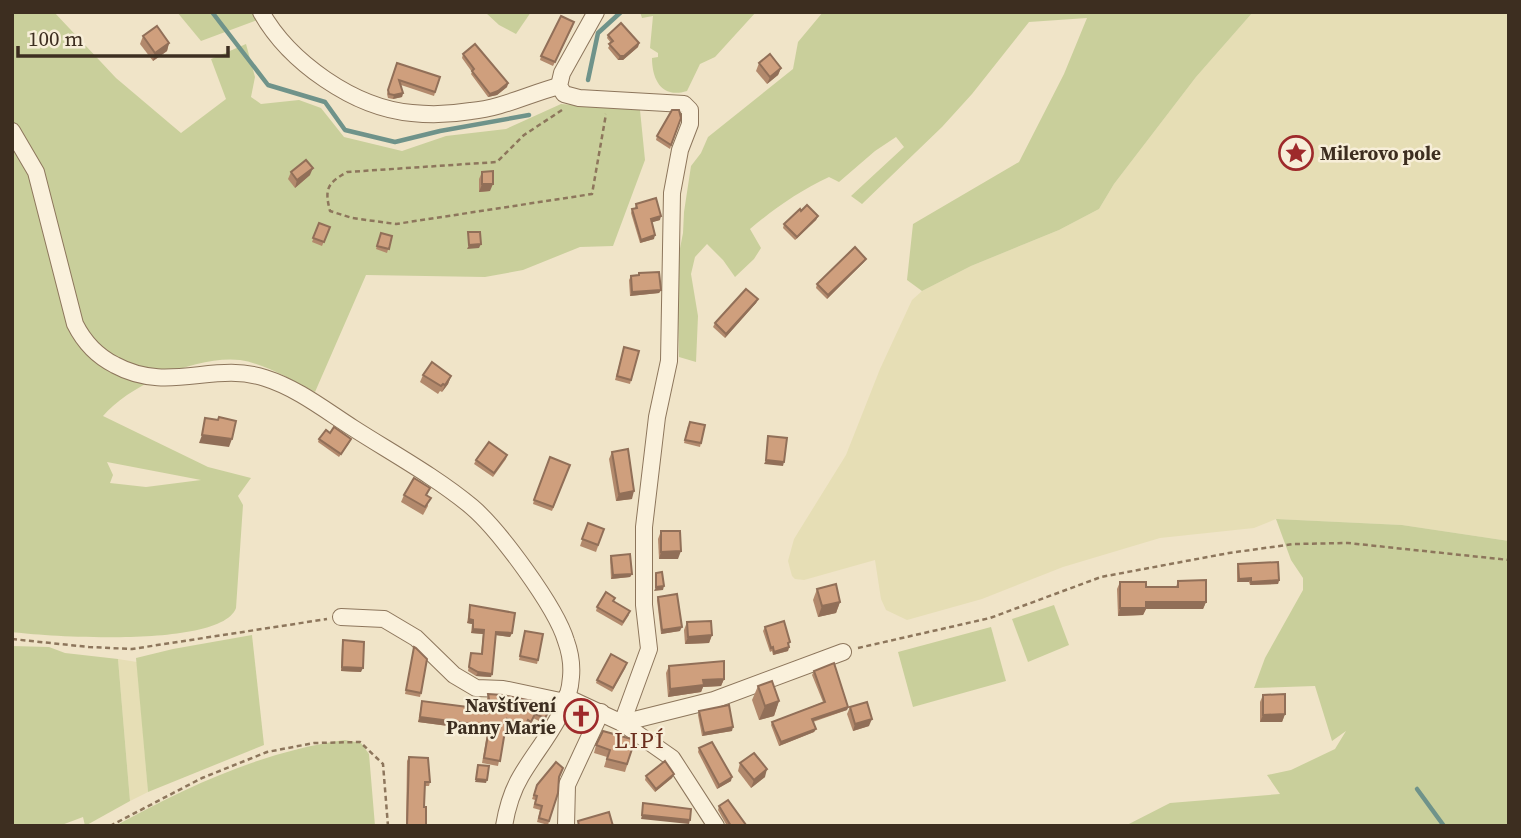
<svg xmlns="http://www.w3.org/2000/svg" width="1521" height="838" viewBox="0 0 1521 838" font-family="'Source Serif 4',serif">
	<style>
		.farmland { fill: #e6deb5 }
		.green { fill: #c9cf9b; fill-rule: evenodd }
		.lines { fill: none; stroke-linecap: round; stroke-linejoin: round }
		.stream { stroke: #6f938a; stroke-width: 4.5 }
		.minor-casing { stroke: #8d765c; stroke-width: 18 }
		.path { stroke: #8d765c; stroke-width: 2.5; stroke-dasharray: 5 3.5; stroke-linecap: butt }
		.minor { stroke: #faf1dc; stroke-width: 16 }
		.wall { fill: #b2896c }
		.shaded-wall { fill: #916f58 }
		.building { fill: #cf9f7d; stroke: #916f58; stroke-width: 2 }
		.labels { text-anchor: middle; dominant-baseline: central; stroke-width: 5; stroke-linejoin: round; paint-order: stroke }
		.poi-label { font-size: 19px; font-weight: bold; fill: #3d2e20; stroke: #f7eed8; text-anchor: start }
		.quarter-label { font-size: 23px; letter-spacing: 2px; fill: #6b2e1e; stroke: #f7eed8 }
	</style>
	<rect width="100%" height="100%" fill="#f0e4c8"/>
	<g class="farmland">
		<path d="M1253 12H1509V541L1402 525 1276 519 1254 528 1160 538 1063 567 982 599 907 620 886 610 881 599 875 560 804 580 795 579 792 576 788 561 794 539 846 455 880 369 912 300 922 291 971 266 1059 230 1099 209 1114 184 1196 77Z"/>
		<path d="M118 659 137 662 148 792 130 801Z"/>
	</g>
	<g class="green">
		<path d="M12 12H54L116 78 181 133 226 99 211 59 246 44 255 77 251 97 261 104 299 100 321 108 344 137 402 151 446 136 506 129 561 104 640 110 645 160 613 246 580 247 523 270 485 277 366 275 315 392C291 380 266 364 240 360 198 355 129 385 103 416L208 467 251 478 238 496 243 505 236 608C221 648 51 637 12 632ZM107 462 201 480 146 487 110 483 113 475Z"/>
		<path d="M177 12H252L257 20 201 41Z"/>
		<path d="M485 12H531L516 34 499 25Z"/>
		<path d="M640 12H756L715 57 700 64 687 91C662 99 652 80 652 58L658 57V53L650 48 653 16 642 18Z"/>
		<path d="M823 12H1253L1196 77 1114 184 1099 209 1059 230 971 266 922 291 907 280 913 224 1019 162 1064 74 1087 18 1029 22 972 94 942 127 862 204 851 196 904 147 896 137 875 151 839 182 829 177C799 191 775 208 750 229L761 248 754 259 735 277 723 260 707 244 695 257 691 274 698 316 696 362 679 357 677 264 683 233 684 212 691 166 701 153 708 137 793 69 798 42Z"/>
		<path d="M1276 519 1402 525 1509 541V826H1125L1170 803 1280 794 1267 775 1291 770 1335 749 1346 731 1332 741 1315 686 1254 688 1265 658 1303 590V578L1291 560Z"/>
		<path d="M1054 605 1069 645 1028 662 1012 619Z"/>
		<path d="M991 627 1006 681 913 707 898 652Z"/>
		<path d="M252 635 264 745 148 792 136 658 173 649Z"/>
		<path d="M12 646 49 647 65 653 118 659 130 801 85 826 83 817 59 826H12Z"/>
		<path d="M345 740 361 743 369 754 375 826H115C189 786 260 752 345 740Z"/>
	</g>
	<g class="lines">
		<g class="stream">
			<path d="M212 12 268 85 325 102 345 130 395 142 440 131 529 115"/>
			<path d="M588 80 598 33 621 12"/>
			<path d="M1417 789 1444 826"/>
		</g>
		<g class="minor-casing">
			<g id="minor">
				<path d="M261 12C289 62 354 108 412 113 431 115 453 114 471 111 502 108 529 94 559 86"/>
				<path d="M12 131 36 172 75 324C84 342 97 356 115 365 168 394 214 361 265 378 297 388 325 410 353 428 392 453 436 477 472 507 499 530 556 607 566 641 570 652 572 666 571 677 569 714 539 745 521 776 512 791 507 808 504 826"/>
				<path d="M341 617 384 619 416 638 454 675 476 688 503 689 565 702"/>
				<path d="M566 697 622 723 649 649 644 605V527L657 417 669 361 672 193 680 150 690 124V110L684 104 579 98 564 94 559 86 562 73 596 12"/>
				<path d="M622 723 714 700 843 652"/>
				<path d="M622 723 672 758 716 826"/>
				<path d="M566 826 567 785 601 712"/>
			</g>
		</g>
		<g class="path">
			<path d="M562 110 524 135 497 162 347 172C328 183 324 188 330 211L352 218 396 224 592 194 606 114"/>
			<path d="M12 639 89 647 132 649 327 619"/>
			<path d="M858 648 990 618 1101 577 1229 553 1294 544 1348 543 1509 560"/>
			<path d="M110 826 202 778 267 752 314 743 360 742 383 764 388 826"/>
		</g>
		<use href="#minor" class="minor"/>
	</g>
	<g class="wall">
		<path d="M573 26 553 66 540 60 541 56Z"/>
		<path d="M608 35 639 43 638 47 623 60H618L608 48 611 43 607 38Z"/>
		<path d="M143 36 169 43 167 51 153 61 140 44Z"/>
		<path d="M463 54 508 83 507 87 497 95 488 97 471 74 472 72 462 58Z"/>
		<path d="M397 63 440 77 434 96 401 85 403 93 402 97 393 99 388 98 387 94Z"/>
		<path d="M759 63 781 68 778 75 767 84 756 71Z"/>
		<path d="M681 118 670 149 656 140 657 136Z"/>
		<path d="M291 172 310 175 295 188 288 179Z"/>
		<path d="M482 172 490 191 479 192V179Z"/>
		<path d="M636 204 660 220 652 222 654 239 640 243 631 213 632 209 635 208Z"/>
		<path d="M801 211 818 216 816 220 795 240 783 228 784 224Z"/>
		<path d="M319 223 330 227 322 246 312 242Z"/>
		<path d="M381 233 392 236 387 253 376 249Z"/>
		<path d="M864 262 827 299 816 288 817 284Z"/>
		<path d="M639 273 661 290 659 293 630 296 629 280 631 276 638 275Z"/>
		<path d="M758 299 756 303 725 338 713 327 715 323Z"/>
		<path d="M624 347 639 351 630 384 615 380Z"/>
		<path d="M423 375 451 376 448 384 442 392 440 391 438 394 420 382Z"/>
		<path d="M688 426 701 443 700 447 684 443Z"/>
		<path d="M330 433 350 442 339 457 318 442 319 439Z"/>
		<path d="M612 452 632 499 616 501 609 459Z"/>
		<path d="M507 455 506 459 493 477 474 464 476 460Z"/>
		<path d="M570 465 552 511 533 504 534 500Z"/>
		<path d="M404 495 427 496 428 506 423 515 401 502Z"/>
		<path d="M588 523 604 529 596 552 580 546Z"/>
		<path d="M661 531 678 559H659L658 539Z"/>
		<path d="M611 556 632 574 630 577 611 579 610 559Z"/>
		<path d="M1238 564 1279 580 1278 584 1250 585 1249 582H1237V568Z"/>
		<path d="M1178 581 1206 602 1203 609H1146L1143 615 1118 616 1117 589 1120 582 1146 587H1176Z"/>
		<path d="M817 589 840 602 836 613 818 617 813 600Z"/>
		<path d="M658 597 680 631 661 634 657 600Z"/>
		<path d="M613 601 629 615 622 626 596 611 597 607Z"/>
		<path d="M470 605 512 633 510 637 496 635 491 677 476 676 468 671 471 653 481 654 483 634 471 633 472 624 467 623Z"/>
		<path d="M687 622 712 635 709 643 685 644 684 630Z"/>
		<path d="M765 627 789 646 788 651 773 655 772 651 770 652 763 631Z"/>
		<path d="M525 631 538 660 537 664 519 660Z"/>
		<path d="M343 640 361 672 341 671 342 644Z"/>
		<path d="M414 647 421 693 420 697 405 694Z"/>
		<path d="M669 666 724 679 721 686 703 687 701 692 668 697 666 673Z"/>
		<path d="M626 667 612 692 596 683 597 680Z"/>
		<path d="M814 671 848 707 847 710 813 722 816 729 814 732 779 746 771 725 772 722 823 702 812 675Z"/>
		<path d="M758 686 779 701 774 716 759 720 752 700Z"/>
		<path d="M488 694 552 705 543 723 533 718 530 726 526 725 523 731 506 724 498 766 482 763 488 728 471 729 418 722 422 701 489 710 487 699Z"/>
		<path d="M1263 695 1285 714 1282 722H1260V702Z"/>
		<path d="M575 704 589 711 584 723 569 719Z"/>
		<path d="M850 707 869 726 853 731 847 714Z"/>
		<path d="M699 711 732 731 702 736 698 715Z"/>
		<path d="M635 740 625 772 604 767 607 757 594 753 596 745Z"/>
		<path d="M699 748 731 781 717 789 698 752Z"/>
		<path d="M409 757 430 782 429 786H424V807L426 826H406L407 761Z"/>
		<path d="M740 763 765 777 751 788 738 771Z"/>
		<path d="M674 774 672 778 655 792 645 780 646 776Z"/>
		<path d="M559 778 558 793 548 825 537 822 540 810 533 808 535 800 532 799 537 785Z"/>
		<path d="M719 806 745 826H727L718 810Z"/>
	</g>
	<g class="shaded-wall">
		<path d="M169 43 167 51 153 61 155 53Z"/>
		<path d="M639 43 638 47 623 60H618L620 56Z"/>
		<path d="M781 68 778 75 767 84 770 77Z"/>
		<path d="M508 83 507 87 497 95 488 97 490 94Z"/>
		<path d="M403 93 402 97 393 99 394 95Z"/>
		<path d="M313 168 310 175 295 188 297 180Z"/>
		<path d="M482 184H493L490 191 479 192Z"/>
		<path d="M661 216 660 220 650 223 651 219Z"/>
		<path d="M818 216 816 220 795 240 797 237Z"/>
		<path d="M655 235 654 239 640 243 641 240Z"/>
		<path d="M481 244 479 248 467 249 469 245Z"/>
		<path d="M866 259 864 262 827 299 828 295Z"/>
		<path d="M661 290 659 293 630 296 632 292Z"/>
		<path d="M758 299 756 303 725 338 726 334Z"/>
		<path d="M451 376 448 384 442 392 445 385Z"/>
		<path d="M202 435 232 439 229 447 199 443Z"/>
		<path d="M766 460 784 462 783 466 764 464Z"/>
		<path d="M634 491 632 499 616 501 619 494Z"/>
		<path d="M681 551 678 559H659L661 552Z"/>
		<path d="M632 574 630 577 611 579 613 575Z"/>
		<path d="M1251 578 1249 582H1237L1239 579Z"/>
		<path d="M1279 580 1278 584 1250 585 1251 582Z"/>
		<path d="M664 586 663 590 654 591 656 587Z"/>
		<path d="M840 602 836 613 818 617 822 606Z"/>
		<path d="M1146 602H1206L1203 609H1146L1143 615 1118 616 1120 608Z"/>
		<path d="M469 619 473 620 472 624 467 623Z"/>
		<path d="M682 627 680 631 661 634 662 630Z"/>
		<path d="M473 629 484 630 483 634 471 633Z"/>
		<path d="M496 632 512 633 510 637 495 635Z"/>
		<path d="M712 635 709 643 685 644 688 637Z"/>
		<path d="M789 647 788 651 773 655 774 652Z"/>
		<path d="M342 667 363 668 361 672 341 671Z"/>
		<path d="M478 672 492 674 491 677 476 676Z"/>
		<path d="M724 679 721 686 703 687 701 692 668 697 670 689 703 680Z"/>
		<path d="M779 701 774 716 759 720 765 706Z"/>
		<path d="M848 707 847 710 810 722 812 719Z"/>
		<path d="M1285 714 1282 722H1260L1263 715Z"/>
		<path d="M420 717 490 723 488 728 471 729 418 722Z"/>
		<path d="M872 719 869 726 853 731 855 724Z"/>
		<path d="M733 727 732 731 702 736 704 733Z"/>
		<path d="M816 729 814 732 779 746 781 742Z"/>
		<path d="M767 769 765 777 751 788 754 780Z"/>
		<path d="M674 774 672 778 655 792 656 789Z"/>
		<path d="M732 777 731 781 717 789 719 785Z"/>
		<path d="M476 779 487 780 486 783 475 782Z"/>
		<path d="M642 815 690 820 689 824 641 819Z"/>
	</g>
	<g class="building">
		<path d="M561 16 574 22 555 62 541 56Z"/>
		<path d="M621 23 639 43 624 56H620L609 44 613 41 608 35Z"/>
		<path d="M157 26 169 43 155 53 143 36Z"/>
		<path d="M475 44 508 83 498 91 490 94 472 71 474 69 463 54Z"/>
		<path d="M770 54 781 68 770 77 759 63Z"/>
		<path d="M397 63 440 77 435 92 399 80 403 93 394 95 389 94 388 90Z"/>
		<path d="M672 110H679L681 118 671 145 657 136Z"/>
		<path d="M306 160 313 168 297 180 291 172Z"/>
		<path d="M493 171V184H482V172Z"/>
		<path d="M656 198 661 216 651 219 655 235 641 240 632 209 637 208 636 204Z"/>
		<path d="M807 205 818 216 797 237 784 224 800 209 801 211Z"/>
		<path d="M319 223 330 227 324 242 313 238Z"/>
		<path d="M468 232H480L481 244 469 245Z"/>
		<path d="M381 233 392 236 389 249 377 246Z"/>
		<path d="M855 247 866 259 828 295 817 284Z"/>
		<path d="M659 272 661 290 632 292 631 276 639 275V273Z"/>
		<path d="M746 289 758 299 726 334 715 323Z"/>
		<path d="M624 347 639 351 631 380 617 376Z"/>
		<path d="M432 362 451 376 445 385 443 384 441 386 423 375Z"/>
		<path d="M219 417 236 421 232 439 202 435 205 418 218 420Z"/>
		<path d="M690 422 705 425 701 443 685 440Z"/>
		<path d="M334 427 351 439 341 454 319 439 326 430 330 433Z"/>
		<path d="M768 436 787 438 784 462 766 460Z"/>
		<path d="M489 442 507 455 494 473 476 460Z"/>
		<path d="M628 449 634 491 619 494 612 452Z"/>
		<path d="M550 457 570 465 553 507 534 500Z"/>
		<path d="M414 478 430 488 426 495 431 498 425 507 404 495Z"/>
		<path d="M588 523 604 529 598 545 582 539Z"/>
		<path d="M661 531H680L681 551 661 552Z"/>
		<path d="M630 554 632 574 613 575 611 556Z"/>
		<path d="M1278 562 1279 580 1251 582V578L1239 579 1238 564Z"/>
		<path d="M662 572 664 586 656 587V573Z"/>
		<path d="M1206 580V602H1146V608H1120V582H1146V587H1178V581Z"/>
		<path d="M836 584 840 602 822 606 817 589Z"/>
		<path d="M606 592 615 598 613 601 630 611 623 622 597 607Z"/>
		<path d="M677 594 682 627 662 630 658 597Z"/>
		<path d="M470 605 515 613 512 633 496 632 492 674 478 672 469 667 471 653 482 654 484 630 473 629V620L469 619Z"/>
		<path d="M711 621 712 635 688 637 687 622Z"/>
		<path d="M784 621 790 642 788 643 789 647 774 652 773 647 771 648 765 627Z"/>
		<path d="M525 631 543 634 538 660 520 656Z"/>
		<path d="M343 640 364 642 363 668 342 667Z"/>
		<path d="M414 647 416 648 427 659 421 693 406 690Z"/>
		<path d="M611 654 627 663 613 688 597 680Z"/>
		<path d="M724 661V679L703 680 704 685 670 689 669 666Z"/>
		<path d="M834 663 848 707 812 719 816 729 781 742 772 722 825 702 814 671Z"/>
		<path d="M772 681 779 701 765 706 758 686Z"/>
		<path d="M488 694 503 695 552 705 545 718 535 714 531 722 528 720 525 726 507 719 500 761 484 758 490 723 473 724 420 717 422 701 491 710Z"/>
		<path d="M1285 694V714L1263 715V695Z"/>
		<path d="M867 702 872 719 855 724 850 707Z"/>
		<path d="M575 704 589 711 587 716 572 711Z"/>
		<path d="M729 705 733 727 704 733 699 711Z"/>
		<path d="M603 731 635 740 627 764 607 759 610 750 596 745Z"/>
		<path d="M712 742 732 777 719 785 699 748Z"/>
		<path d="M754 753 767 769 754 780 740 763Z"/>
		<path d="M409 757 428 758 430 782H425L424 807H426V826H407Z"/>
		<path d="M665 761 674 774 656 789 646 776Z"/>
		<path d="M556 762 563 768 559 777 558 793 549 821 539 818 542 806 535 804 537 796 534 795 537 785Z"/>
		<path d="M478 765 489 766 487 780 476 779Z"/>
		<path d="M728 800 746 825 745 826H731L719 806Z"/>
		<path d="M643 803 691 809 690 820 642 815Z"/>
		<path d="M609 812 613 826H579L578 821Z"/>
	</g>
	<defs>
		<g id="sight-ring" transform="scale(1.75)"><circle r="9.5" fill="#f7eed8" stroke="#9e2a2b" stroke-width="1.5"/><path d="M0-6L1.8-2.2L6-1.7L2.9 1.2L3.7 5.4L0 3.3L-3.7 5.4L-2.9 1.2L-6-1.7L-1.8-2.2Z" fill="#9e2a2b"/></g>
		<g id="church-ring" transform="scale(1.75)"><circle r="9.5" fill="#f7eed8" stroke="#9e2a2b" stroke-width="1.5"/><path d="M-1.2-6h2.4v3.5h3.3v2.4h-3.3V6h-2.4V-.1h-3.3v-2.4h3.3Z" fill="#9e2a2b"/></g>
	</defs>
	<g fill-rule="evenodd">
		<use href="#sight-ring" x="1296" y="153"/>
		<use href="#church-ring" x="581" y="716"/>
	</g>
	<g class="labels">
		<g class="poi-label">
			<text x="1320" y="153">Milerovo pole</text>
			<text x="556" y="705" text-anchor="end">Navštívení<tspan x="556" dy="22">Panny Marie</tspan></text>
		</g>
		<g class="quarter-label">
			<text x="640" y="740">LIPÍ</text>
		</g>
	</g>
	<rect width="1521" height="838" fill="none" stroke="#3d2e20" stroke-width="28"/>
	<path d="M18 46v10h210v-10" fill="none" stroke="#3d2e20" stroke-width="3.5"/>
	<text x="28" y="46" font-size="21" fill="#3d2e20" stroke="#f7eed8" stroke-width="5" paint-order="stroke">100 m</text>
</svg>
